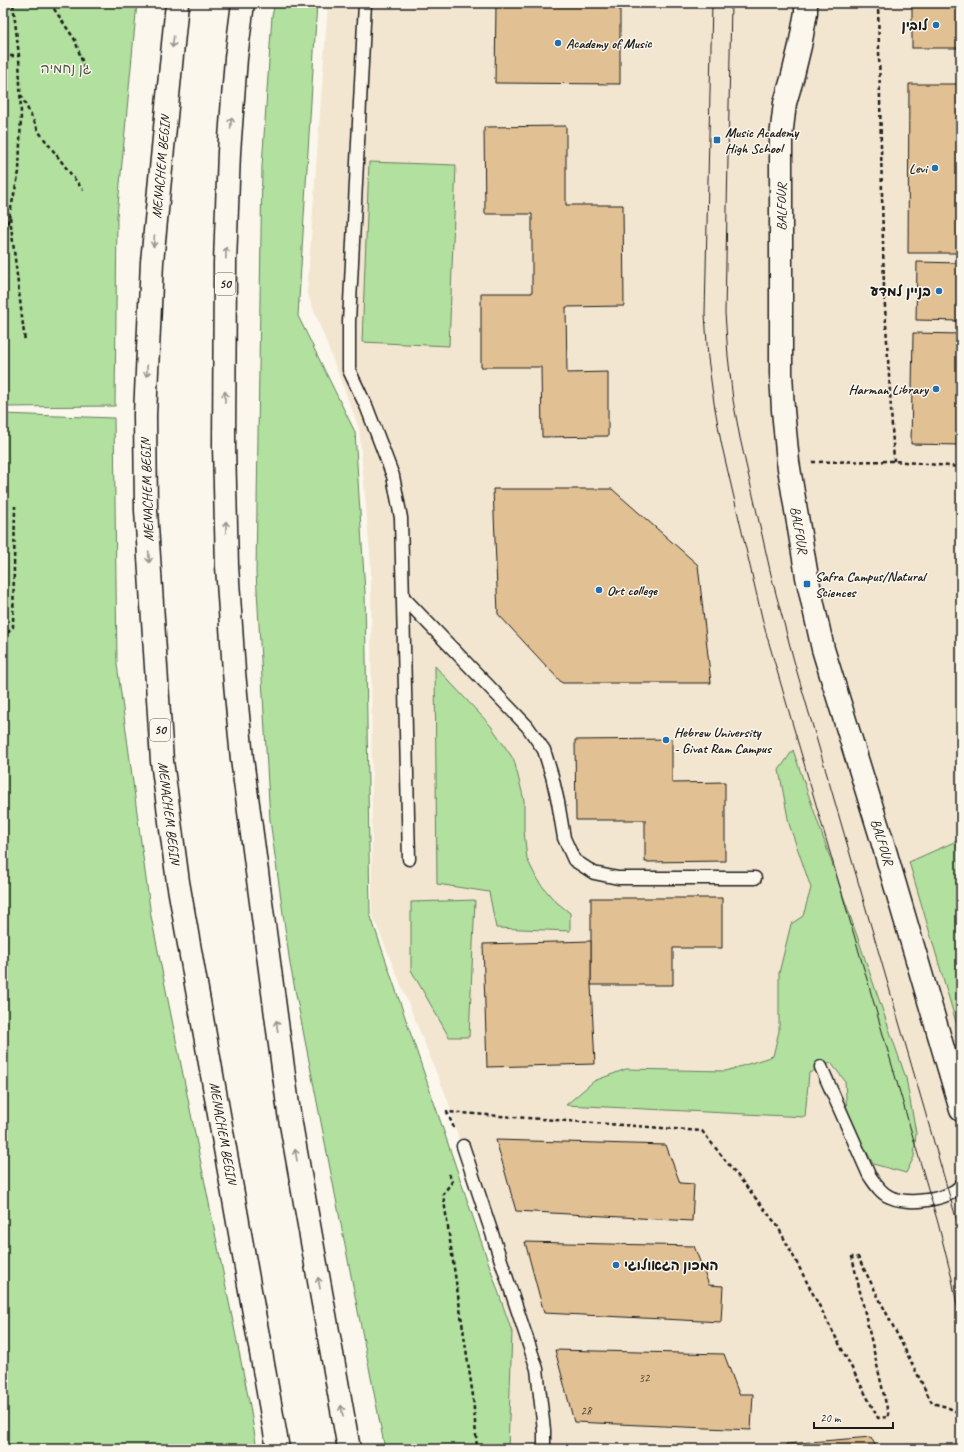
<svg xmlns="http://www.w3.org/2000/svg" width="964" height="1452" viewBox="0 0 964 1452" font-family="Caveat,'Playpen Sans Hebrew',sans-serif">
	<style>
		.built { fill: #f3e6d1 }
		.green { fill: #b1e09f; stroke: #667e5e }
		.building { fill: #e1c093; stroke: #1c1c1c }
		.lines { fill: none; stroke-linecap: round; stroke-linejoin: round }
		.lane-casing { stroke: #1c1c1c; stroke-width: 15 }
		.secondary-casing { stroke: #1c1c1c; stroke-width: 25 }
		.highway-casing { stroke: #1c1c1c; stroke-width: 25 }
		.path { stroke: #1c1c1c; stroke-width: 2.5; stroke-dasharray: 4 3; stroke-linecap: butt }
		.lane { stroke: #fbf7ec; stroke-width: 12 }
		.secondary { stroke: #fbf7ec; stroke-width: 22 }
		.highway { stroke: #fbf7ec; stroke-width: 22 }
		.tram { stroke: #1c1c1c; stroke-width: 1 }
		.oneway { stroke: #97948e }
		.poi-dot { fill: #1f6fb2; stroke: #fbf7ec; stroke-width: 1.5 }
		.labels { text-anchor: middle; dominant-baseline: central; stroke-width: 3; stroke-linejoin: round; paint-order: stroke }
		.number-label { font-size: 12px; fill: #4d453a }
		.shield { fill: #fbf7ec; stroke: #5f5e5a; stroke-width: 1 }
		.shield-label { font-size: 13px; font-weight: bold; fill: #1c1c1c }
		.poi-label { font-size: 14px; font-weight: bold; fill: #1c1c1c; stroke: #fbf7ec; text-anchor: start }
		.park-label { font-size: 14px; fill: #495743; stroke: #fbf7ec }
		.street-label { font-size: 14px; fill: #1c1c1c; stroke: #fbf7ec }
	</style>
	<rect width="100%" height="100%" fill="#fbf7ec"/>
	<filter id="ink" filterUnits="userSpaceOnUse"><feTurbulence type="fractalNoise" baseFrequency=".025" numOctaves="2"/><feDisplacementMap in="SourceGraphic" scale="8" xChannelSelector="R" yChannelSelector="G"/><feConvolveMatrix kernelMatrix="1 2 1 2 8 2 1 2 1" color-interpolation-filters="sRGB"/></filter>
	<g filter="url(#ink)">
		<path class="built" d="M328 3H961V1449H508L512 1332 448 1101 372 914 371 566 359 428 307 292Z"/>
		<g class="green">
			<path d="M3 3H137L117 216 115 406 3 407Z"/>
			<path d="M275 3H317L298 316 355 432 365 592 370 914 512 1332 508 1449H385L290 964 270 820 256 572 262 166 272 16Z"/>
			<path d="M369 162 456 165 449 346 362 342Z"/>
			<path d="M3 414 114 418 117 664 151 916 250 1406 257 1449H3Z"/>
			<path d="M435 666 491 726 514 760 524 800V830L527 859 538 881 554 900 570 913V931L496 928 489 892 437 884Z"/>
			<path d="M793 750 906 1078 916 1133 914 1157 906 1173 873 1164 847 1114 845 1081 831 1063 809 1073 805 1117 566 1105 594 1081 626 1069 726 1071 773 1056 779 1031V973L791 924 803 916 811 888 789 824 779 770Z"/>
			<path d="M961 839V1039L909 862Z"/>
			<path d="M475 900 469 1037H449L411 970V902Z"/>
		</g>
		<g class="building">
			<path d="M496 3H620V84L495 83Z"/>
			<rect x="912" y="3" width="49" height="45"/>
			<path d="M909 84H961V253H908Z"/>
			<path d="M566 126V205H623L624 306 566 307 567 373 608 372V436L542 437 541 367H481V293H532V214H485L484 127Z"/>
			<path d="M917 262 961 263V321L916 320Z"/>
			<path d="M913 333 961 334V445L911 444Z"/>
			<path d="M493 489H612L698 565 711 683H562L498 614Z"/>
			<path d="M672 739V783L725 782V861L645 862V820H576L575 740Z"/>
			<path d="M591 898H722V948H673V985H591Z"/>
			<path d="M591 941V985L595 1064 487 1067 483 944Z"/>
			<path d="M496 1140 666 1145 680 1183 694 1184 692 1221 516 1211Z"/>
			<path d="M525 1242 694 1246 709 1285 723 1286 721 1322 544 1313Z"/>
			<path d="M555 1350 724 1354 739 1394H753L751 1430 574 1422Z"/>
			<path d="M871 1437 877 1449H787L786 1444Z"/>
		</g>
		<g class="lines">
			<g class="lane-casing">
				<g id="lane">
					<path d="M365 3 349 322V370L367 408 393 476 401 518 409 859"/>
					<path d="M403 597 527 726 544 750 552 776 558 802 564 838 574 860 594 873 618 878H755"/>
					<path d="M821 1067 869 1175C874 1182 880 1193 890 1197 908 1205 948 1201 961 1185"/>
					<path d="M463 1146 537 1369 544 1430V1449"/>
				</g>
			</g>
			<g class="secondary-casing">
				<path id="secondary" d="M806 3V12L800 46 792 79 785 103 781 137V373L783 410 788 462 807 577 823 649 881 837 961 1110"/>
			</g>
			<g class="highway-casing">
				<g id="highway">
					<path d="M177 3 152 262 145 415 146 510 162 761 178 882 278 1449"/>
					<path d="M243 3 236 58 229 152 225 263 224 446 227 566 234 672 242 759 289 1113 349 1449"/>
				</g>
			</g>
			<g class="path">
				<path d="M50 3 75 40 87 76"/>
				<path d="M878 3 884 290 894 461"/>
				<path d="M3 56H19"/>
				<path d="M21 95 39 132 83 190"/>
				<path d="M10 217 25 342"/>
				<path d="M3 244 19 172 21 114 19 56 13 3"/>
				<path d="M812 462 894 461 961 467"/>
				<path d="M3 638 13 627 15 506"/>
				<path d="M454 1128 447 1112 702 1131 777 1225 878 1418 889 1417 852 1257H858L932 1403 947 1407 961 1414"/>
				<path d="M449 1174 452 1182 443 1194 473 1396 477 1449"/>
			</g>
			<use href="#lane" class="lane"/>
			<use href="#secondary" class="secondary"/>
			<use href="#highway" class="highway"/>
			<g class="tram">
				<path d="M712 3 705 314 708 358 714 403 721 442 764 626 938 1223 952 1279 961 1326"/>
				<path d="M731 3 725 313 728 356 733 400 740 438 772 579 797 672 961 1235"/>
			</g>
		</g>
		<defs><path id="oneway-shaft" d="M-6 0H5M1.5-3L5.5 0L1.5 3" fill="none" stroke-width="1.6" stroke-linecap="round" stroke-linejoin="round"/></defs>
		<g class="oneway">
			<use href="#oneway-shaft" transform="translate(173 42) rotate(97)"/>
			<use href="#oneway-shaft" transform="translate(231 123) rotate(-86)"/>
			<use href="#oneway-shaft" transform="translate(154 241) rotate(95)"/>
			<use href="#oneway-shaft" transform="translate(226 253) rotate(-88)"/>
			<use href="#oneway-shaft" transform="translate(147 371) rotate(92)"/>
			<use href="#oneway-shaft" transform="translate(225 397) rotate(-90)"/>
			<use href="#oneway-shaft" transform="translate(226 527) rotate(-91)"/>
			<use href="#oneway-shaft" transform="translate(149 557) rotate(87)"/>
			<use href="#oneway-shaft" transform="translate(277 1026) rotate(-98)"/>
			<use href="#oneway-shaft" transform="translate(296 1155) rotate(-100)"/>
			<use href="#oneway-shaft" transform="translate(319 1283) rotate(-100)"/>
			<use href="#oneway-shaft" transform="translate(342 1411) rotate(-100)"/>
		</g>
	</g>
	<g class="poi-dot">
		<circle cx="936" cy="25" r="4"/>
		<circle cx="558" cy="43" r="4"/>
		<rect x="713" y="136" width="8" height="8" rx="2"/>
		<circle cx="935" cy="168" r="4"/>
		<circle cx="939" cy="291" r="4"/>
		<circle cx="936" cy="389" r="4"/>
		<rect x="803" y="580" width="8" height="8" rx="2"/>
		<circle cx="599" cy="590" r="4"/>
		<circle cx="666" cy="740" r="4"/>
		<circle cx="616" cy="1265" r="4"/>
	</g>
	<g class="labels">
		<g class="number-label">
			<text x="644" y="1378">32</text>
			<text x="586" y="1411">28</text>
		</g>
		<g class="shield">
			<rect x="215" y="273" width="20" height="22" rx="3"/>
			<rect x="150" y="719" width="20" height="22" rx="3"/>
		</g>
		<g class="shield-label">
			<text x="225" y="284">50</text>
			<text x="160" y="730">50</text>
		</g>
		<g class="poi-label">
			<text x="928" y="25" text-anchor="end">לובין</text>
			<text x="566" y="43">Academy of Music</text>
			<text x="725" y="132">Music Academy<tspan x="725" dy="16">High School</tspan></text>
			<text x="927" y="168" text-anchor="end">Levi</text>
			<text x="931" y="291" text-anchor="end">בניין למדע</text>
			<text x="928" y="389" text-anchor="end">Harman Library</text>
			<text x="815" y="576">Safra Campus/Natural<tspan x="815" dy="16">Sciences</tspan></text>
			<text x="607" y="590">Ort college</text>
			<text x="674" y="732">Hebrew University<tspan x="674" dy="16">- Givat Ram Campus</tspan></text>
			<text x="624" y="1265">המכון הגאולוגי</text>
		</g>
		<g class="park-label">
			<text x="66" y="68">גן נחמיה</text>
		</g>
		<g class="street-label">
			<text transform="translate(161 167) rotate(-85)">MENACHEM BEGIN</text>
			<text transform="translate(781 207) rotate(-90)">BALFOUR</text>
			<text transform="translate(147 490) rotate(-92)">MENACHEM BEGIN</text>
			<text transform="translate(799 530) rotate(80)">BALFOUR</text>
			<text transform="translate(169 813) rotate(83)">MENACHEM BEGIN</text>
			<text transform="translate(882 842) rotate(73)">BALFOUR</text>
			<text transform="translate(223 1133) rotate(80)">MENACHEM BEGIN</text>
		</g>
	</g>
	<rect width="964" height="1452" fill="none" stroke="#fbf7ec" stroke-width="16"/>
	<rect x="8" y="8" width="948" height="1436" fill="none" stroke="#1c1c1c" stroke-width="1.5" filter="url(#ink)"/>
	<path d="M814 1422v6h79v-6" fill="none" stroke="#1c1c1c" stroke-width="2"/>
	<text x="820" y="1422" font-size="12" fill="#1c1c1c" stroke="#fbf7ec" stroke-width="3" paint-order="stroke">20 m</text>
</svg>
